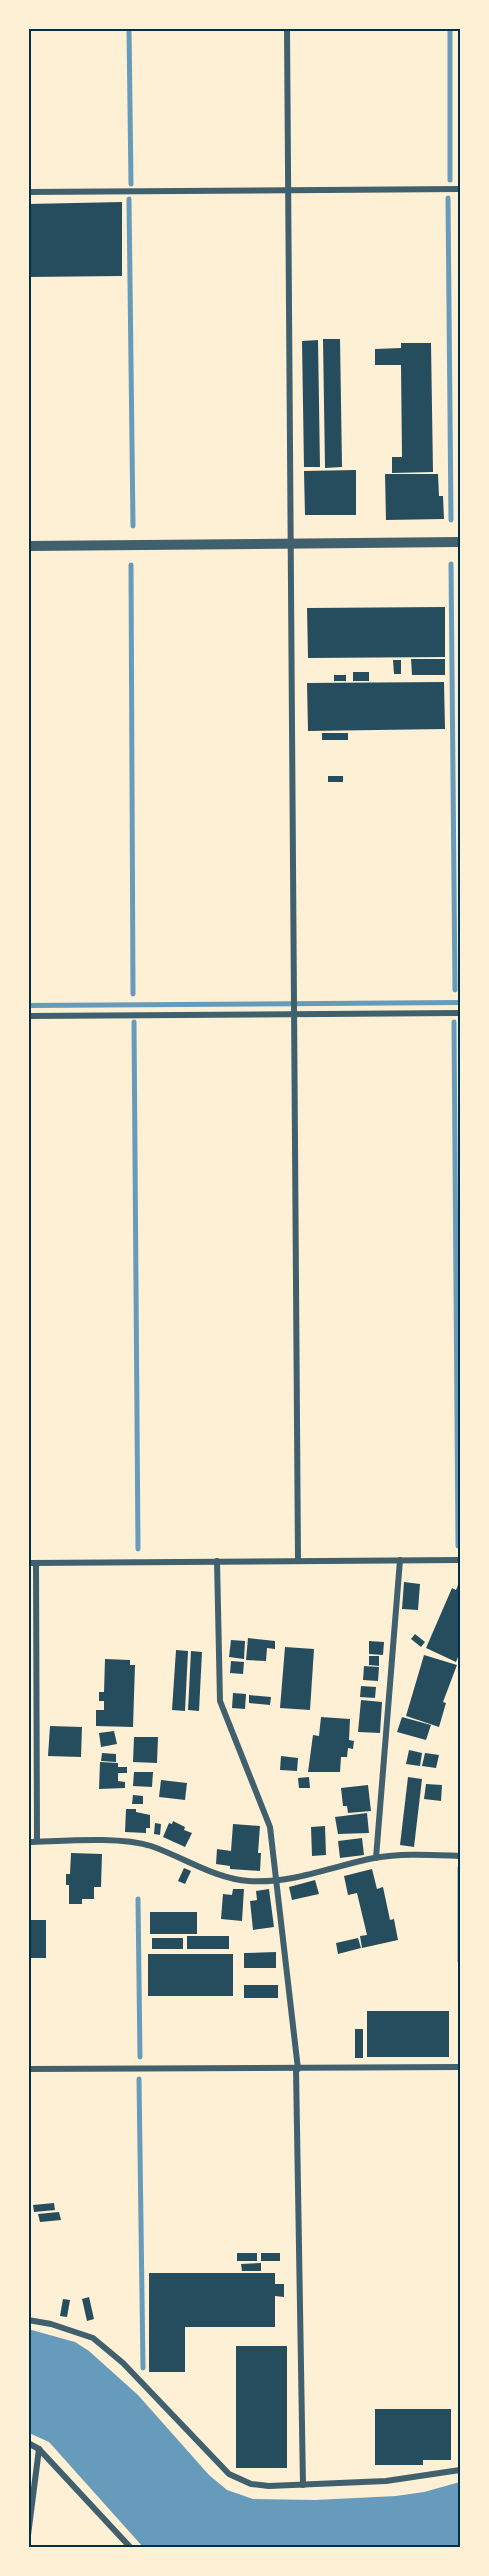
<svg xmlns="http://www.w3.org/2000/svg" width="489" height="2576" viewBox="0 0 489 2576" font-family="'Zilla Slab',serif">
	<style>
		.water { fill: #669bbc }
		.lines { fill: none; stroke-linecap: round; stroke-linejoin: round }
		.stream { stroke: #669bbc; stroke-width: 5 }
		.building { fill: #264d5e }
		.minor { stroke: #3f606c; stroke-width: 6 }
		.tertiary { stroke: #3f606c; stroke-width: 10 }
		.neatline { fill: none; stroke: #003049; stroke-width: 2 }
	</style>
	<rect width="100%" height="100%" fill="#fdf0d5"/>
	<g class="water">
		<path d="M460 1000V1005L29 1008 28 1003Z"/>
		<path d="M28 2329 75 2342 89 2351 138 2395 209 2475 227 2490 253 2499 315 2500 396 2496 424 2492 460 2482V2547H143L49 2442 29 2433Z"/>
	</g>
	<g class="lines">
		<g class="stream">
			<path d="M129 28 131 184"/>
			<path d="M450 180V28"/>
			<path d="M448 198 451 520"/>
			<path d="M129 199 133 526"/>
			<path d="M451 564 455 990"/>
			<path d="M131 565 133 994"/>
			<path d="M134 1022 138 1549"/>
			<path d="M454 1022 458 1546"/>
			<path d="M460 1868V1961"/>
			<path d="M138 1899 140 2057"/>
			<path d="M139 2079 143 2368"/>
		</g>
	</g>
	<g class="building">
		<path d="M122 202V276L28 277V204Z"/>
		<path d="M323 339H340L342 467 325 468Z"/>
		<path d="M318 340 320 467H304L302 341Z"/>
		<path d="M401 343H431L433 472 392 473V457H402L401 365H375V349L401 348Z"/>
		<path d="M356 470V515H305L304 471Z"/>
		<path d="M385 474H438L439 496H443L444 519 386 520Z"/>
		<path d="M445 607V657L308 658 307 608Z"/>
		<path d="M411 659H445V675H412Z"/>
		<path d="M393 660H401V674H394Z"/>
		<rect x="353" y="672" width="16" height="9"/>
		<rect x="334" y="675" width="12" height="6"/>
		<path d="M444 682 445 729 308 731 307 683Z"/>
		<rect x="322" y="733" width="26" height="7"/>
		<rect x="328" y="776" width="15" height="6"/>
		<path d="M404 1582 420 1584 418 1610 402 1609Z"/>
		<path d="M458 1585 460 1586V1652L456 1662 426 1648 452 1588 456 1590Z"/>
		<path d="M415 1634 425 1642 421 1647 411 1639Z"/>
		<path d="M248 1638 275 1641V1649L267 1648 266 1661 246 1660Z"/>
		<path d="M231 1640 245 1641 244 1659 229 1657Z"/>
		<path d="M369 1641 384 1642 383 1655 369 1654Z"/>
		<path d="M285 1647 314 1649 310 1710 280 1708Z"/>
		<path d="M176 1650 188 1651 185 1711 172 1710Z"/>
		<path d="M191 1651 202 1652 199 1711 188 1710Z"/>
		<path d="M424 1655 457 1665 443 1702 446 1703 439 1727 406 1716Z"/>
		<path d="M369 1656H379V1666L369 1665Z"/>
		<path d="M105 1659 130 1660V1665H135L133 1727 96 1726V1710H104V1701H99V1692H104Z"/>
		<path d="M231 1661 244 1662 243 1674 230 1673Z"/>
		<path d="M364 1666 379 1667 378 1681 363 1680Z"/>
		<path d="M361 1686 376 1687 375 1698 360 1697Z"/>
		<path d="M233 1693 246 1694 245 1709 232 1708Z"/>
		<path d="M249 1695 271 1697 270 1705 249 1703Z"/>
		<path d="M361 1700 382 1702 380 1733 358 1732Z"/>
		<path d="M321 1717 350 1719 349 1740 354 1741 353 1749 348 1748 347 1757H341L340 1772H308L313 1735 319 1736Z"/>
		<path d="M402 1717 431 1725 426 1740 397 1732Z"/>
		<path d="M50 1726 82 1727 81 1757 48 1756Z"/>
		<path d="M114 1731 117 1744 101 1747 99 1733Z"/>
		<path d="M134 1737H158L157 1763 133 1762Z"/>
		<path d="M409 1750 422 1753 420 1766 406 1764Z"/>
		<path d="M102 1753 116 1754V1762L101 1761Z"/>
		<path d="M425 1753 439 1755 436 1768 422 1766Z"/>
		<path d="M281 1756 298 1758 297 1771 280 1770Z"/>
		<path d="M100 1762 118 1763V1767H127V1773H118V1781L125 1782V1788L99 1789Z"/>
		<path d="M134 1772H153L152 1787 133 1786Z"/>
		<path d="M309 1777 310 1788H299L298 1778Z"/>
		<path d="M408 1777 422 1779 414 1847 400 1845Z"/>
		<path d="M161 1780 187 1783 185 1800 159 1797Z"/>
		<path d="M426 1784 442 1785 441 1801 424 1799Z"/>
		<path d="M368 1785 371 1811 348 1813 347 1806H343L341 1788Z"/>
		<path d="M133 1795 143 1796V1804H132Z"/>
		<path d="M126 1809H136V1812L150 1815V1828H146V1833L125 1832Z"/>
		<path d="M367 1813 369 1833 338 1834 335 1817Z"/>
		<path d="M173 1821 185 1827 184 1830 192 1833 185 1847 163 1837 169 1823 172 1824Z"/>
		<path d="M155 1823 161 1824 160 1835 154 1834Z"/>
		<path d="M233 1824 260 1826 258 1853H261L260 1871 230 1869V1866L216 1864 217 1849 231 1851Z"/>
		<path d="M325 1826 326 1855 312 1856 311 1827Z"/>
		<path d="M362 1838 364 1855 340 1858 338 1841Z"/>
		<path d="M71 1853 102 1854 101 1887H94V1899H82V1904H69V1885H66V1874H70Z"/>
		<path d="M184 1868 191 1871 185 1884 178 1881Z"/>
		<path d="M372 1869 377 1889 383 1887 390 1920 394 1919 398 1940 362 1948 360 1936 367 1935 357 1893 348 1895 344 1876Z"/>
		<path d="M315 1880 319 1894 292 1900 289 1887Z"/>
		<path d="M233 1889H244L242 1921 221 1919 223 1894 232 1895Z"/>
		<path d="M269 1889 274 1927 253 1930 250 1901 257 1900 256 1891Z"/>
		<rect x="150" y="1912" width="47" height="22"/>
		<rect x="28" y="1920" width="18" height="38"/>
		<rect x="187" y="1936" width="42" height="13"/>
		<rect x="152" y="1938" width="31" height="11"/>
		<path d="M358 1938 361 1948 338 1954 336 1943Z"/>
		<path d="M276 1952V1968H244V1953Z"/>
		<rect x="148" y="1954" width="85" height="42"/>
		<rect x="244" y="1985" width="34" height="13"/>
		<rect x="367" y="2011" width="82" height="46"/>
		<rect x="355" y="2029" width="8" height="29"/>
		<path d="M54 2203 55 2210 34 2212 33 2205Z"/>
		<path d="M59 2212 61 2220 40 2222 38 2214Z"/>
		<rect x="237" y="2253" width="20" height="8"/>
		<rect x="261" y="2253" width="19" height="8"/>
		<path d="M261 2263V2271H242L241 2264Z"/>
		<path d="M149 2273H275V2284H284V2297L275 2296V2327H185V2372H149Z"/>
		<path d="M89 2297 94 2319 87 2321 82 2299Z"/>
		<path d="M63 2299 70 2300 67 2317 60 2316Z"/>
		<rect x="236" y="2346" width="51" height="122"/>
		<path d="M375 2409H451V2460H423V2465H375Z"/>
	</g>
	<g class="lines">
		<g class="minor">
			<path d="M287 28 298 1561"/>
			<path d="M28 192 460 189"/>
			<path d="M28 1016 460 1013"/>
			<path d="M217 1561 220 1701 270 1827 298 2069"/>
			<path d="M28 1563 460 1560"/>
			<path d="M36 1563 37 1841"/>
			<path d="M28 1842C64 1841 119 1836 151 1846 183 1857 215 1879 249 1881 292 1884 333 1866 374 1858 402 1853 432 1855 460 1856"/>
			<path d="M376 1858 400 1560"/>
			<path d="M28 2069 460 2067"/>
			<path d="M296 2069 303 2485"/>
			<path d="M28 2320 51 2324 93 2338 123 2363 229 2474 251 2484 269 2486 386 2481 460 2470"/>
			<path d="M28 2443 39 2449 131 2548"/>
			<path d="M28 2535 39 2449"/>
		</g>
		<path class="tertiary" d="M28 546 460 542"/>
	</g>
	<rect width="489" height="2576" fill="none" stroke="#fdf0d5" stroke-width="60"/>
	<rect x="30" y="30" width="429" height="2516" class="neatline"/>
</svg>
